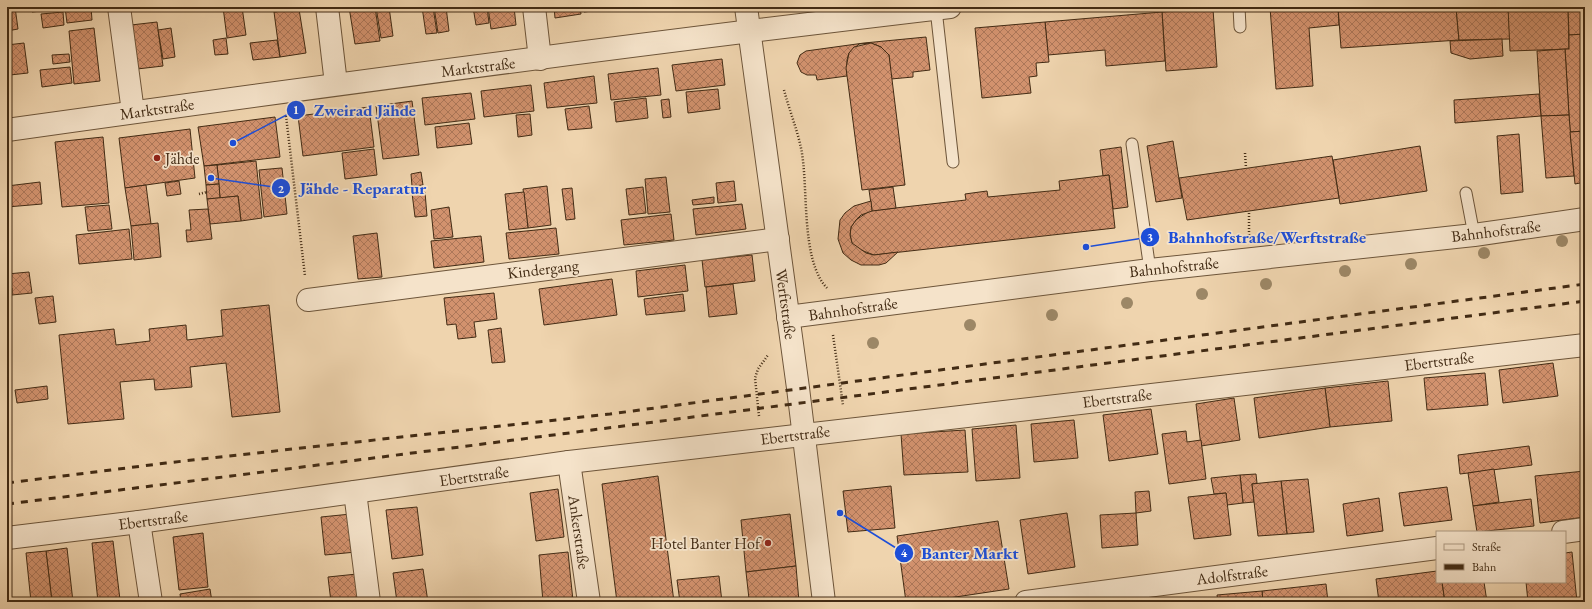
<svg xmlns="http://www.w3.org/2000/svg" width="1592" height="609" viewBox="0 0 1592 609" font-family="'EB Garamond',serif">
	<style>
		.building { fill: url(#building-cross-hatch); stroke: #422b14 }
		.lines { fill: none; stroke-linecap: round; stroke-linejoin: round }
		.lane-casing { stroke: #6d553a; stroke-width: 13 }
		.street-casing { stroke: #6d553a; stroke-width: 24 }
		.path { stroke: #422b14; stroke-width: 2.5; stroke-dasharray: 1 2; stroke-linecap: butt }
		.lane { stroke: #f5e3ca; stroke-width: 11 }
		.street { stroke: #f5e3ca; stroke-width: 22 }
		.rail { stroke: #422b14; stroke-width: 3; stroke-dasharray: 7 7; stroke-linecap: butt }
		.tree { fill: #9c8766 }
		.poi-dot { fill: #8f2418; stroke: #f5e3ca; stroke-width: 1.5 }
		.labels { text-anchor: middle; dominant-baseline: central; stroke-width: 3.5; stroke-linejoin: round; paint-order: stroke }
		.street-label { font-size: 16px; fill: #422b14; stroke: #f5e3ca }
		.poi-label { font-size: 16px; fill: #422b14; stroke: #f5e3ca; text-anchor: start }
		.leader { fill: none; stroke: #1d4ed8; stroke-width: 1.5 }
		.callout-dot { fill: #1d4ed8; stroke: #f5e3ca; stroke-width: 1.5 }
		.mark-label { font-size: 12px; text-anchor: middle; font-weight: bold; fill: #fff }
		.callout-label { font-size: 17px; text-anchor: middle; font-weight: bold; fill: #1d4ed8; stroke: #f5e3ca; stroke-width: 3.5; stroke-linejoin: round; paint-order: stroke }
	</style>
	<defs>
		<pattern id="building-cross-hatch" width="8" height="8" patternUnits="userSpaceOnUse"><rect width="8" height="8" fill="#d2926e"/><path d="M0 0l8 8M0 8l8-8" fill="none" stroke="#ac7759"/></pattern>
	</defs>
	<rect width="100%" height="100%" fill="#efd4ae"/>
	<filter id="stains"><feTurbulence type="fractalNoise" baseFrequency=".005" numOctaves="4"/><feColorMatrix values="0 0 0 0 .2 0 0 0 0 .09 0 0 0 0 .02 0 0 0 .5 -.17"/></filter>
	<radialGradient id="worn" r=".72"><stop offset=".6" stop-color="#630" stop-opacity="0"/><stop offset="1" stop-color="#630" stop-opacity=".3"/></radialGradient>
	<g class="building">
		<path d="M7 7H15L18 29 7 31Z"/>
		<path d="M32 7H61V9L32 12Z"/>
		<path d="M65 7H91L92 20 67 23Z"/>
		<path d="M223 7H242L246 35 227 38Z"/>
		<path d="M349 7H375L380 41 355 44Z"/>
		<path d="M376 7H389L393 36 381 38Z"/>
		<path d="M422 7H433L437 33 426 34Z"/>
		<path d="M434 7H446L449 31 438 33Z"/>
		<path d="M473 7H487L489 23 476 25Z"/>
		<path d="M488 7H514L516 25 491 29Z"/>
		<path d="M554 7H580L581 14 555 18Z"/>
		<path d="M583 7H616L617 8 584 12Z"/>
		<path d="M1270 7H1338L1339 25 1309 28 1313 86 1276 89Z"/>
		<path d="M1338 7H1456L1459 40 1341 48Z"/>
		<path d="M1456 7H1508L1510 39 1459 40Z"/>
		<path d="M1508 7H1568L1569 49 1510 51Z"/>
		<path d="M1568 7H1585V34L1569 35Z"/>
		<path d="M299 9 306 53 280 57 274 12Z"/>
		<path d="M1213 9 1217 67 1166 71 1162 12Z"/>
		<path d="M63 12 64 25 43 28 41 14Z"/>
		<path d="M1162 12 1165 61 1106 66 1105 50 1048 55 1045 22Z"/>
		<path d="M157 22 163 66 137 69 131 25Z"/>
		<path d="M1045 22 1049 62 1036 63 1037 76 1029 77 1031 93 982 98 975 28Z"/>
		<path d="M94 28 100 81 74 84 69 31Z"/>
		<path d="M171 28 175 57 163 59 158 30Z"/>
		<path d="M1585 34V131L1570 132 1565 49H1569V35Z"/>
		<path d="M926 37 930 70 913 72V77L891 79 889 55 881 47 871 43 859 44 849 53 847 60V76L817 80 816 75H807L801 72 797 63 800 55 806 51 864 43Z"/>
		<path d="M226 38 228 54 215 55 213 40Z"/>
		<path d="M1502 39 1503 56 1470 59 1451 53 1450 41Z"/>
		<path d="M277 40 280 57 253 60 250 43Z"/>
		<path d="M24 43 28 73 10 75 7 45Z"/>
		<path d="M871 43 881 47 889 55 905 185 862 190 846 68 849 53 854 47Z"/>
		<path d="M1565 49 1569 115 1541 116 1537 51Z"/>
		<path d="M69 54 70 62 53 64 52 55Z"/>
		<path d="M722 59 725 85 676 91 672 65Z"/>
		<path d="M70 67 72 83 42 87 40 70Z"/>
		<path d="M658 68 661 95 611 100 608 74Z"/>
		<path d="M594 76 597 103 547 108 544 83Z"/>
		<path d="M531 85 534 111 484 117 481 91Z"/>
		<path d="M718 89 720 109 688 113 686 92Z"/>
		<path d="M471 93 475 119 425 125 422 98Z"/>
		<path d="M1539 94 1541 116 1455 123 1454 100Z"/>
		<path d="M646 98 648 118 616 122 614 102Z"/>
		<path d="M669 99 671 117 663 118 661 100Z"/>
		<path d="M412 101 419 155 383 159 376 106Z"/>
		<path d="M589 106 592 128 568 130 565 109Z"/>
		<path d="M369 107 374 147 303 156 298 116Z"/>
		<path d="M530 114 532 135 518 137 516 115Z"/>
		<path d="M1569 115 1574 176 1546 178 1541 116Z"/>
		<path d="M275 117 280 157 204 166 198 127Z"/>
		<path d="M469 123 472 144 437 148 435 127Z"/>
		<path d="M190 129 195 178 125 188 119 138Z"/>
		<path d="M1585 131V182L1575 184 1570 132Z"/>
		<path d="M1519 134 1523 192 1501 194 1497 136Z"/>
		<path d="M103 137 109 203 62 207 55 142Z"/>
		<path d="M1173 141 1182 198 1156 202 1147 146Z"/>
		<path d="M1420 146 1427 191 1340 204 1333 160Z"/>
		<path d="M1121 147 1128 207 1113 209 1109 175 1103 176 1100 150Z"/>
		<path d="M374 149 377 175 345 179 342 153Z"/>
		<path d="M1332 156 1339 198 1187 220 1179 178Z"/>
		<path d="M256 161 262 218 241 221 238 196 220 198 217 165Z"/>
		<path d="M217 165 219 184 206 185 204 166Z"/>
		<path d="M281 168H282L287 214 264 217 259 170Z"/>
		<path d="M421 172 423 185 412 186 411 174Z"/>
		<path d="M1109 175 1115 228 874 255 858 249 852 243 850 235 851 227 856 220 869 211 966 200 965 194 987 191 988 197 1060 190 1059 181Z"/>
		<path d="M666 177 670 212 648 214 645 179Z"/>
		<path d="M179 181 181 194 167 196 165 183Z"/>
		<path d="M734 181 736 201 718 203 716 183Z"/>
		<path d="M40 182 42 204 7 207V186Z"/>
		<path d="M219 184 220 198 207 199 206 185Z"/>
		<path d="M146 185 151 224 131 226 125 188Z"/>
		<path d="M547 186 551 225 528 228 523 189Z"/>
		<path d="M643 187 646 213 629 215 626 189Z"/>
		<path d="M893 187 896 208 872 211 869 190Z"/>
		<path d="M572 188 575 219 566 220 562 189Z"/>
		<path d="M425 192 427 216 415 217 412 193Z"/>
		<path d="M524 192 528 228 509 230 505 194Z"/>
		<path d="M238 196 241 221 210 224 207 199Z"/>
		<path d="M714 197V203L693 205 692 200Z"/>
		<path d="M871 201 872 211 861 215 856 220 851 227 850 235 852 243 866 253 874 255 898 252 886 263 879 265H861L851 260 843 253 838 239 840 220 845 213 854 206Z"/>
		<path d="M742 204 746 229 696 235 693 209Z"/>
		<path d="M109 205 112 229 88 231 85 207Z"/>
		<path d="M449 207 453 237 434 239 431 210Z"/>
		<path d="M208 209 212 239 187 242 186 230H191L189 210Z"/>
		<path d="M671 214 674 240 624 245 621 220Z"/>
		<path d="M158 223 161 257 134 260 131 226Z"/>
		<path d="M556 228 559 254 509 259 506 233Z"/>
		<path d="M129 229 132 259 79 264 76 235Z"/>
		<path d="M377 233 382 277 358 279 353 236Z"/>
		<path d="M481 236 484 262 434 268 431 241Z"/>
		<path d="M752 255 755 281 705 287 702 260Z"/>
		<path d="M685 265 688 291 638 297 636 271Z"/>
		<path d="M29 272 32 293 12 295V288H7V274Z"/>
		<path d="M612 279 617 315 544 325 539 289Z"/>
		<path d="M733 284 737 314 709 317 706 287Z"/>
		<path d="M494 293 497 319 474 322 476 337 458 339 456 324 447 325 444 298Z"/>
		<path d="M683 294 685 311 646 315 644 299Z"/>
		<path d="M53 296 56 322 39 324 35 298Z"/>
		<path d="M269 305 280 412 232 417 226 363 190 367 192 387 155 390 154 379 120 382 124 419 68 424 59 335 114 329 116 345 150 341 149 329 186 325 187 340 223 336 221 310Z"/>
		<path d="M501 328 505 362 492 363 488 330Z"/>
		<path d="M1553 363 1558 396 1503 403 1499 370Z"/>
		<path d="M1485 373 1488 405 1427 410 1424 378Z"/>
		<path d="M1388 381 1392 421 1330 427 1325 388Z"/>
		<path d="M47 386 48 399 17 403 15 390Z"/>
		<path d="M1325 388 1330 427 1259 438 1254 398Z"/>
		<path d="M1234 398 1240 440 1201 446 1196 404Z"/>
		<path d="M1151 409 1158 454 1109 461 1103 415Z"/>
		<path d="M1074 420 1078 458 1034 462 1031 424Z"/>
		<path d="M1016 425 1020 478 976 481 972 429Z"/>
		<path d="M965 430 968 472 904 475 901 434Z"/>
		<path d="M1186 431 1187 442 1201 440 1206 479 1169 484 1162 434Z"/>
		<path d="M1529 446 1532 465 1460 474 1458 455Z"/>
		<path d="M1494 469 1499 502 1473 506 1468 473Z"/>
		<path d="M1585 471V517L1540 523 1535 476Z"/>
		<path d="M1256 474 1257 483 1252 484 1254 502 1243 503 1240 475Z"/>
		<path d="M1240 475 1243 503 1227 505 1226 493 1214 494 1211 478Z"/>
		<path d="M658 476 674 602H617L602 484Z"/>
		<path d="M1308 479 1314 532 1287 534 1281 481Z"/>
		<path d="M1281 481 1287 534 1258 536 1252 484Z"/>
		<path d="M891 486 895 528 848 532 843 491Z"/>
		<path d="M1447 487 1452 520 1404 526 1399 493Z"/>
		<path d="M558 489 564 537 536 541 530 493Z"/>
		<path d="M1149 491 1151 511 1136 513 1135 492Z"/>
		<path d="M1226 493 1231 535 1194 539 1188 497Z"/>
		<path d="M1379 498 1383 531 1347 536 1343 504Z"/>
		<path d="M1531 499 1534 526 1477 532 1473 506Z"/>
		<path d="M417 507 423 555 392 559 386 510Z"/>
		<path d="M1067 513 1075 567 1028 574 1020 520Z"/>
		<path d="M1136 513 1138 545 1102 548 1100 515Z"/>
		<path d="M351 514 356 552 325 555 321 517Z"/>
		<path d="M790 514 796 566 746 572 741 520Z"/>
		<path d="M998 521 1009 589 922 602H906L897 536Z"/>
		<path d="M203 533 208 587 179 590 173 537Z"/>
		<path d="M113 541 120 600 98 602 92 543Z"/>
		<path d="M67 548 73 602H52L46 551Z"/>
		<path d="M46 551 52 602H31L26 553Z"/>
		<path d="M568 552 573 601 543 602 539 555Z"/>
		<path d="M1572 552 1577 602H1528L1526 582H1565V553Z"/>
		<path d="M796 566 799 602H722L749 599 746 572Z"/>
		<path d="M423 569 428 602H397L393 573Z"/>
		<path d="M1437 571V582H1442L1445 602H1379L1376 579Z"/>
		<path d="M357 574 360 602H331L328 577Z"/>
		<path d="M719 576 722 602H680L677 580Z"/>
		<path d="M1442 582H1484L1487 602H1445Z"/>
		<path d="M1326 584 1328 602H1263L1262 591Z"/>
		<path d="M210 589 212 602H181L180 594Z"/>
		<path d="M1262 591 1263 602H1218L1217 595Z"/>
	</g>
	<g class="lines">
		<g class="lane-casing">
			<g id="lane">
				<path d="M1239 7 1240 27"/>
				<path d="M936 9 953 162"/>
				<path d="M1132 144 1150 270"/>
				<path d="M1466 193 1474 235"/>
			</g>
		</g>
		<g class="street-casing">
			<g id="street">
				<path d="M119 7 133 112"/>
				<path d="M327 7 336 84"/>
				<path d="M534 7 540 59"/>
				<path d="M746 7 798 388 824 602"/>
				<path d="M7 130C321 86 635 44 950 7"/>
				<path d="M308 300 778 239"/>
				<path d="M788 317 1150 270 1474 235 1585 219"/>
				<path d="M569 462 589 602"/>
				<path d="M355 492 369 602"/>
				<path d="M139 522 151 602"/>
				<path d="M1563 532 1585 529"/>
				<path d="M7 538 139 522 569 462 1585 345"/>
				<path d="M1026 602 1437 548"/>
			</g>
		</g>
		<g class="path">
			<path d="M784 90C789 109 797 129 801 148 809 186 800 260 827 288"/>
			<path d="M286 116 305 276"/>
			<path d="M1245 153 1246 168"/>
			<path d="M199 194 207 192"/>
			<path d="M1249 235V211"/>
			<path d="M833 335 843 405"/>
			<path d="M759 416 755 378 758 369 768 355"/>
		</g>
		<use href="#lane" class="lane"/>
		<use href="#street" class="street"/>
		<g class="rail">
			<path d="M7 483 166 463 610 414 1585 284"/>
			<path d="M7 504C533 439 1059 369 1585 301"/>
		</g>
	</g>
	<g class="tree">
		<circle cx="1562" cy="241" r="6"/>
		<circle cx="1484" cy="253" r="6"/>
		<circle cx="1411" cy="264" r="6"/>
		<circle cx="1345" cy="271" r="6"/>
		<circle cx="1266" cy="284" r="6"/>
		<circle cx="1202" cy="294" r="6"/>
		<circle cx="1127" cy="303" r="6"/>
		<circle cx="1052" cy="315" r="6"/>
		<circle cx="970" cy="325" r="6"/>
		<circle cx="873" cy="343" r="6"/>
	</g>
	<g class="poi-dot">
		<circle cx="157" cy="158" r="4"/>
		<circle cx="768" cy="543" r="4"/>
	</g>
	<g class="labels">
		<g class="street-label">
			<text transform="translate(478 67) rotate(-7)">Marktstraße</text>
			<text transform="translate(157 109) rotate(-8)">Marktstraße</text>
			<text transform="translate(1496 231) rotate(-7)">Bahnhofstraße</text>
			<text transform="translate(1174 267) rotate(-6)">Bahnhofstraße</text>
			<text transform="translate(543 269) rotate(-7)">Kindergang</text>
			<text transform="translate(786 304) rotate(82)">Werftstraße</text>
			<text transform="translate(853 309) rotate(-8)">Bahnhofstraße</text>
			<text transform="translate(1439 361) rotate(-7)">Ebertstraße</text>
			<text transform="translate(1117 398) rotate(-7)">Ebertstraße</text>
			<text transform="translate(795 435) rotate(-7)">Ebertstraße</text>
			<text transform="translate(474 476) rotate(-8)">Ebertstraße</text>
			<text transform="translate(153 520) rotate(-7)">Ebertstraße</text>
			<text transform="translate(579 532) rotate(82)">Ankerstraße</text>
			<text transform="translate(1232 575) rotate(-7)">Adolfstraße</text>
		</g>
		<g class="poi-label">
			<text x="165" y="158">Jähde</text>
			<text x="760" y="543" text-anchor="end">Hotel Banter Hof</text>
		</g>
	</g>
	<path class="leader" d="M233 143L296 110M211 178L281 188M1086 247L1150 237M840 513L904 553"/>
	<g class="callout-dot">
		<circle cx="233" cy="143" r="4"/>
		<circle cx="211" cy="178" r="4"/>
		<circle cx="1086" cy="247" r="4"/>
		<circle cx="840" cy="513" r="4"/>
		<circle cx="296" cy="110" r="10"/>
		<circle cx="281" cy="188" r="10"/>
		<circle cx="1150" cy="237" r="10"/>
		<circle cx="904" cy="553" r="10"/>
	</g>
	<g class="mark-label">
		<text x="296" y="114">1</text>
		<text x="281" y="193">2</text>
		<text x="1150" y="241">3</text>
		<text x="904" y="557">4</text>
	</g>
	<g class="callout-label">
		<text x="365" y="116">Zweirad Jähde</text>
		<text x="363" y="194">Jähde - Reparatur</text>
		<text x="1267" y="243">Bahnhofstraße/Werftstraße</text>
		<text x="970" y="559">Banter Markt</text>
	</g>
	<rect width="1592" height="609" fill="none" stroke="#efd4ae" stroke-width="24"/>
	<rect x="8" y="8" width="1576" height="593" fill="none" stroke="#422b14" stroke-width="2"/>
	<rect x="12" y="12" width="1568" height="585" fill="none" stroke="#422b14"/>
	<rect x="1436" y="531" width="130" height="52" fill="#f5e3ca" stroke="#ad9981"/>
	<rect x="1444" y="544" width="20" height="6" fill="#f5e3ca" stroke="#ad9981"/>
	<text x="1472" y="551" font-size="12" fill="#422b14">Straße</text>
	<rect x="1444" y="564" width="20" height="6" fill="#422b14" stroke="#ad9981"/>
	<text x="1472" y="571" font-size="12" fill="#422b14">Bahn</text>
	<rect width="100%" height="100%" filter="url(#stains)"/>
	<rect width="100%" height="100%" fill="url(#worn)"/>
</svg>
